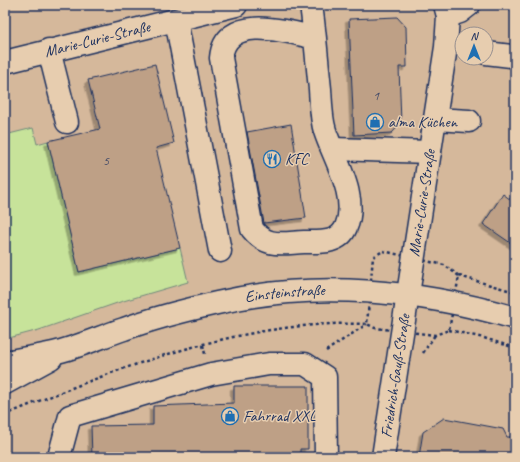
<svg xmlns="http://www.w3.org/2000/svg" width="520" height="462" viewBox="0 0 520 462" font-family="Caveat,sans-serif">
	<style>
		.built { fill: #d5b89b; fill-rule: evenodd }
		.green { fill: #c7e39a; stroke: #71897c }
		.building { fill: #bea086; stroke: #1b2f5e; filter: url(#shadow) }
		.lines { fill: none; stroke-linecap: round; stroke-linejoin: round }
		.minor-casing { stroke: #1b2f5e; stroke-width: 25 }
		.path { stroke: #1b2f5e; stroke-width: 2.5; stroke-dasharray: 3 3; stroke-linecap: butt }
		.minor { stroke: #e7cdaf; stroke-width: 22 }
		.labels { text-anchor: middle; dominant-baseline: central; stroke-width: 3; stroke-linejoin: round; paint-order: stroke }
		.number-label { font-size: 14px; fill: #444b68 }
		.street-label { font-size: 16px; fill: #1b2f5e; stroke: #e7cdaf }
		.poi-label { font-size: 16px; fill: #1b2f5e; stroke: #e7cdaf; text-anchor: start }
	</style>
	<defs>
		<filter id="shadow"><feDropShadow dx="-3.5" dy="3.5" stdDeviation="0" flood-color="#0004"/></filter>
	</defs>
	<rect width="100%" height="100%" fill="#e4c6a5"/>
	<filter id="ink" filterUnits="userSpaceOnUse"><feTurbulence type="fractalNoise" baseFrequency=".025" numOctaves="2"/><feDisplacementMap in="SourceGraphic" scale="8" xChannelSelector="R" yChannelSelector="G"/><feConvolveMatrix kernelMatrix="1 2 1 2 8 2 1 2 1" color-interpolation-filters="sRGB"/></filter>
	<g filter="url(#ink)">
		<path class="built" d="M5 5H515V457H5ZM462 34H486V58H462Z"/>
		<path class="green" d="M33 128 37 144 48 141 79 272 180 248 188 282 120 302 39 330 5 339V135Z"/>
		<g class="building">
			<path d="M397 17 406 27 407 67H399L401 123 392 133 354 135 349 19Z"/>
			<path d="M155 64 174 143 156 148 180 248 79 272 48 141 100 129 88 80Z"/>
			<path d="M291 124 306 218 264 223 247 132Z"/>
			<path d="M503 194 515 203V246L483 224Z"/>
			<path d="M234 386H308V449H300V457H92L91 426 153 425V406L234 403Z"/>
			<path d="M444 418 503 429 507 437H515V457H419L423 432Z"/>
		</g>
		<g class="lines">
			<g class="minor-casing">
				<g id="minor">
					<path d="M311 5C315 33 317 61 320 89 321 103 321 119 325 131 334 159 359 197 346 227 339 244 319 242 304 242 281 243 267 248 252 229L221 58C225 13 286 31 315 38"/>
					<path d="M448 16 460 12 469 5"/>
					<path d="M176 20 220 251"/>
					<path d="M49 50 67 122"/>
					<path d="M486 53 511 56"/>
					<path id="s1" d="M5 62 236 5"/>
					<path d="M435 119 469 121"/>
					<path d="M333 149 430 152"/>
					<path id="s2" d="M5 362C23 358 43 356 61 351 83 345 103 336 124 329 154 318 186 310 217 303 315 280 419 290 515 318"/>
					<path d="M5 383 51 358"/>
					<path d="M59 457 70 416 211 374 269 364H305L325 377 326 457"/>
					<path id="s3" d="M383 457 446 47 448 16 445 5"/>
				</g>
			</g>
			<g class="path">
				<path d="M383 251 444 265 459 276 449 330 435 335 375 328 367 324 373 257Z"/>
				<path d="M459 276 515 292"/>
				<path d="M449 330 484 338 515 348"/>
				<path d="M203 345 205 354"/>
				<path d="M326 351 367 324"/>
				<path d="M423 353 435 335"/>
				<path d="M5 415C118 368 243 319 367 324"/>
			</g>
			<use href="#minor" class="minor"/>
		</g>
	</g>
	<defs>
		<g id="shop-ring" transform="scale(0.9)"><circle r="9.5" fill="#e7cdaf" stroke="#1f6fb2" stroke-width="1.5"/><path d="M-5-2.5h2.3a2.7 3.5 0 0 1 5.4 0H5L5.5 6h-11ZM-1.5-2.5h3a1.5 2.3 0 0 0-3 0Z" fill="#1f6fb2"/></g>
		<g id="restaurant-ring" transform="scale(0.9)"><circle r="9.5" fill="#e7cdaf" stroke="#1f6fb2" stroke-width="1.5"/><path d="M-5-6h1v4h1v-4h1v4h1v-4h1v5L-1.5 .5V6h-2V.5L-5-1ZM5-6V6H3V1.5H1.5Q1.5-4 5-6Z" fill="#1f6fb2"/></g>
	</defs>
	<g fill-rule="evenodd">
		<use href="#shop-ring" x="375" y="122"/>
		<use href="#restaurant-ring" x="272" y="159"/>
		<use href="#shop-ring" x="230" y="416"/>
	</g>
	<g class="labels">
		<g class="number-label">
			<text x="376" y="95">1</text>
			<text x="106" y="160">5</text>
		</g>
		<g class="street-label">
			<text stroke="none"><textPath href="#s1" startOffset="95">Marie-Curie-Straße</textPath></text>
			<text stroke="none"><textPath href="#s3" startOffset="257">Marie-Curie-Straße</textPath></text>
			<text stroke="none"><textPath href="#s2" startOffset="289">Einsteinstraße</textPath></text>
			<text stroke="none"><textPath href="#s3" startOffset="82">Friedrich-Gauß-Straße</textPath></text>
		</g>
		<g class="poi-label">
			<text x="388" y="122">alma Küchen</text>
			<text x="285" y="159">KFC</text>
			<text x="243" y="416">Fahrrad XXL</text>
		</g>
	</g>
	<rect width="520" height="462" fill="none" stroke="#e7cdaf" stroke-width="20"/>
	<rect x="10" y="10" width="500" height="442" fill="none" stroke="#1b2f5e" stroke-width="1.5" filter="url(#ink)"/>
	<g transform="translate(474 46)"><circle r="19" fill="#e7cdaf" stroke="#958e8f"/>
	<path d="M0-3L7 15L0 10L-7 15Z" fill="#1f6fb2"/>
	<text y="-6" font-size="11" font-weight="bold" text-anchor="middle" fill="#1b2f5e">N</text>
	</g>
</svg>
